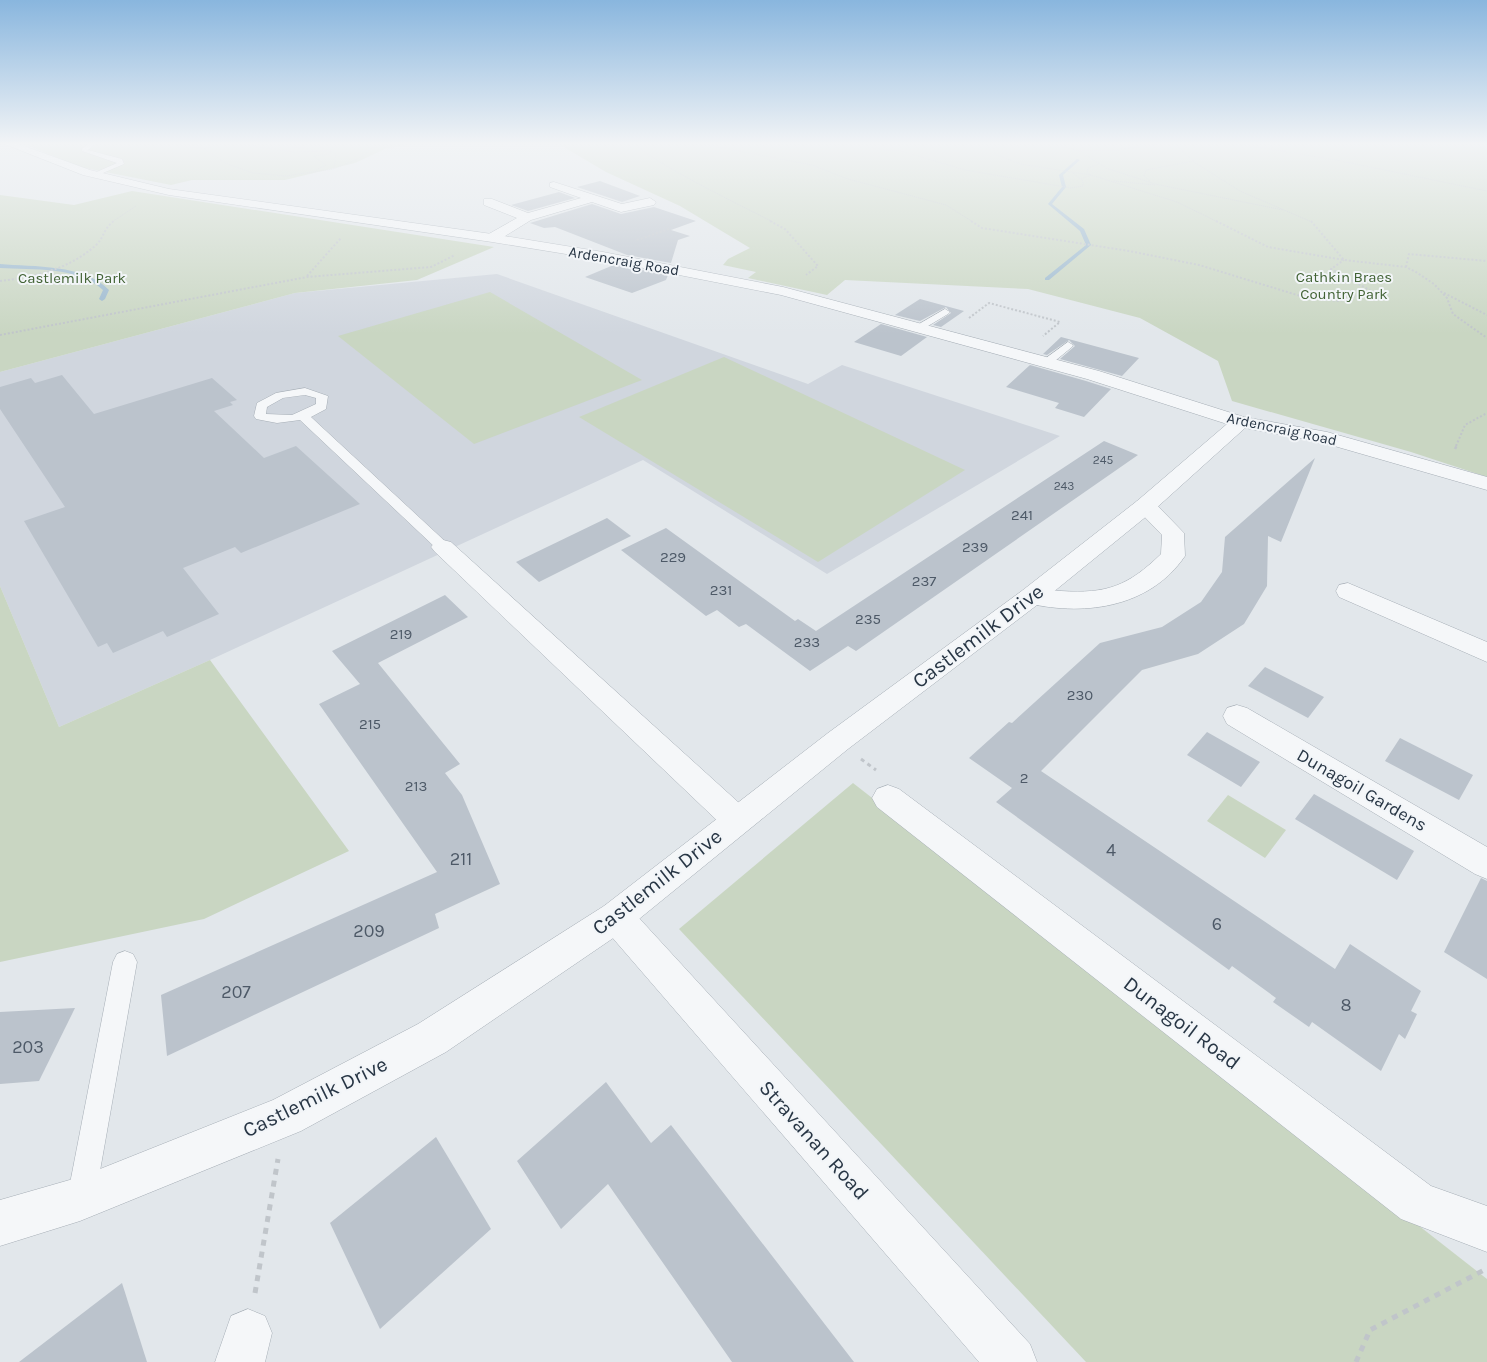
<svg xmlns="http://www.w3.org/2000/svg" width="1487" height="1362" viewBox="0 0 1487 1362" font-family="Karla,sans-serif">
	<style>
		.built { fill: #d0d6de }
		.green { fill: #c9d6c2 }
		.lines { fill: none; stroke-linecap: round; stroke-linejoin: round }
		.stream { fill: #9ab8ce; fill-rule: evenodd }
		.building { fill: #bbc3cc }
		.service-casing { stroke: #a6aeb6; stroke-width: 1 }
		.minor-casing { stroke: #a6aeb6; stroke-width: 1 }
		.tertiary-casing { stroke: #a6aeb6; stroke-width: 1 }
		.path-far4 { stroke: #c0c5ca; stroke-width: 1; stroke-dasharray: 1 1; stroke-linecap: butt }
		.path-far3 { stroke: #c0c5ca; stroke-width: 2; stroke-dasharray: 2 2; stroke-linecap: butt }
		.path-far2 { stroke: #c0c5ca; stroke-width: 2.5; stroke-dasharray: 3 3; stroke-linecap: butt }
		.path-far1 { stroke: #c0c5ca; stroke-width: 3; stroke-dasharray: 4 4; stroke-linecap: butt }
		.path { stroke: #c0c5ca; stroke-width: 5; stroke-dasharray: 6 6; stroke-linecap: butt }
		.service { fill: #f5f7f9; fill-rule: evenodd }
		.minor { fill: #f5f7f9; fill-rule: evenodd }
		.tertiary { fill: #f5f7f9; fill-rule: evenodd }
		.labels { text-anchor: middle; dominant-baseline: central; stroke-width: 4; stroke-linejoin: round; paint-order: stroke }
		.far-number-label { font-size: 12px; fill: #4d5967 }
		.far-street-label { font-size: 15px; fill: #283645; stroke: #f2f5f8 }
		.far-park-label { font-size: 15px; fill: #416234; stroke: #f2f5f8 }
		.number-label { font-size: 15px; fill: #4d5967 }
		.street-label { font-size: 18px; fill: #283645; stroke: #f2f5f8 }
		.near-number-label { font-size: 18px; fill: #4d5967 }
		.near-street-label { font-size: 21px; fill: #283645; stroke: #f2f5f8 }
	</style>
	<rect width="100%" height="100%" fill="#e2e7eb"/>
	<path class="built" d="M497 274 808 384 842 365 1060 436 827 574 643 460 210 660 59 727 0 586V372L295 293Z"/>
	<g class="green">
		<path d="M22 143H425L387 148 355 163 285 180H192L171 185 80 167Z"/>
		<path d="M557 143H1487V477L1411 452 1232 401 1218 361 1140 318 1028 289 845 280 827 295 748 278 756 272 723 265 728 259 750 248 680 206 606 172Z"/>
		<path d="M132 191 494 247 417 280 295 293 0 372V195L74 205Z"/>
		<path d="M490 292 642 380 474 444 338 336Z"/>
		<path d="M724 357 965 470 818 562 579 417Z"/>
		<path d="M0 586 59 727 210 660 349 851 204 919 0 962Z"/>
		<path d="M853 783 1487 1279V1362H1086L679 929Z"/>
		<path d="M1228 795 1286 830 1265 858 1207 821Z"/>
	</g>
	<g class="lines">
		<g class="stream">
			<path d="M1077 159 1080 160 1063 175 1066 187 1052 204 1084 229 1091 245 1049 280H1045V278L1086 245 1080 231 1048 204 1062 187 1059 175Z"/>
			<path d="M0 264C33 267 85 264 109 290L105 299 102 301 99 299 103 290C77 266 33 270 0 268Z"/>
		</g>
	</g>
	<g class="building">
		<path d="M600 181 640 196 622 202 577 187Z"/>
		<path d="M559 192 575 198 528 211 511 205Z"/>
		<path d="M592 204 621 214 654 207 696 221 671 230 690 236 678 240 671 263 627 255 555 227 544 228 530 223Z"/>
		<path d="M616 264 668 275 666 280 632 293 585 277Z"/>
		<path d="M920 299 964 311 941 327 933 325 951 313 946 307 920 321 895 315Z"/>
		<path d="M881 324 927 337 901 356 854 342Z"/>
		<path d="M1061 337 1139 358 1122 376 1060 359 1075 346 1069 340 1047 355 1043 354Z"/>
		<path d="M1030 365 1086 381 1111 389 1084 417 1055 408 1059 403 1006 387Z"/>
		<path d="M62 375 94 414 212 378 237 400 230 402 233 405 214 411 264 458 296 446 360 504 241 553 235 547 183 568 219 614 167 637 163 631 113 653 107 643 98 647 24 521 65 507 0 409V387L31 378 35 383Z"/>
		<path d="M1104 441 1138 455 856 651 848 646 810 671 746 624 739 627 717 610 706 616 621 550 666 528 795 621 798 619 816 631Z"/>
		<path d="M1315 458 1281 542 1268 536 1267 586 1244 624 1198 654 1142 670 1041 771 1335 969 1350 944 1421 991 1411 1011 1417 1014 1405 1039 1399 1034 1381 1071 1312 1022 1309 1027 1273 1002 1276 998 1232 966 1229 970 996 802 1012 788 969 758 1009 722 1012 723 1100 643 1162 627 1201 602 1222 572 1225 537Z"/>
		<path d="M607 518 631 536 539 582 516 562Z"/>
		<path d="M445 595 468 617 378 663 460 764 445 773 462 795 500 884 435 914 439 928 167 1056 161 995 437 872 319 704 360 684 332 651Z"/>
		<path d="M1265 667 1324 697 1308 718 1248 686Z"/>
		<path d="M1207 732 1260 762 1241 787 1187 755Z"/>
		<path d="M1400 738 1473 775 1459 800 1385 761Z"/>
		<path d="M1314 794 1414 851 1397 880 1295 819Z"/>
		<path d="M1481 878 1487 881V979L1444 952Z"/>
		<path d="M75 1008 39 1081 0 1084V1012Z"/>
		<path d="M606 1082 651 1143 671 1125 854 1362H732L608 1184 561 1229 517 1161Z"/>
		<path d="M436 1137 491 1229 380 1329 330 1223Z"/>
		<path d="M122 1283 147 1362H19Z"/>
	</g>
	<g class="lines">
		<g class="service-casing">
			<g id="service">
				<path d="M89 143H96L88 150 122 159 124 164 96 176H92V174L117 163 82 151V149Z"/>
				<path d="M945 309 950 312 948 314 923 329 914 327Z"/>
				<path d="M1068 342 1073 345 1072 347 1050 365H1042V361Z"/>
				<path d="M305 388 328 396 326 409 311 417 448 544 450 547 448 550H438L300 420 277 423 256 419 254 416 257 403 276 393ZM305 395 316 398V404L292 415 266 414 267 407 283 398Z"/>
				<path d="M125 951 133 954 137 962 95 1199 91 1209 81 1213 71 1209 67 1199 113 962 117 954Z"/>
			</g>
		</g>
		<g class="minor-casing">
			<g id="minor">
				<path d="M554 182 622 204 650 198 656 202 654 205 621 212 592 202 531 220 497 241H487L485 238 487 235 517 218 484 205V199H492L528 213 581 198 550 187V183Z"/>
				<path d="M1145 499 1153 501 1184 533 1185 556C1149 609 1081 617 1023 602L1020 596 1023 590C1036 587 1048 590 1061 591 1107 594 1128 586 1161 554L1162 535 1134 506 1137 501Z"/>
				<path d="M443 540 451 542 748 811 753 820 748 829 737 833 726 829 435 552 431 547 435 542Z"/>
				<path d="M1348 583 1487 642V662L1339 597 1336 591 1339 585Z"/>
				<path d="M1237 705 1247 708 1487 847V879L1475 874 1227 724 1223 716 1227 708Z"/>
				<path d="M888 785 899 789 1431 1186 1487 1206V1252L1401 1219 877 807 872 798 877 789Z"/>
				<path d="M616 901 628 906 1030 1344 1037 1362H979L604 928 598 917 604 906Z"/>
				<path d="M248 1309 265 1316 272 1333 265 1362H215L231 1316Z"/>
			</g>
		</g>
		<g class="tertiary-casing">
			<path id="tertiary" d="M2 143H16L90 170 169 189 492 234 603 252 783 287 1099 371 1244 417 1327 432 1487 477V490L1317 441 1245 428 1153 511 1041 602 848 749 628 928 446 1052 301 1131 80 1221 0 1246V1200L80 1177 273 1100 418 1024 604 906 828 733 1023 590 1137 501 1227 424 1087 379 781 295 603 260 492 242 169 195 83 175Z"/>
		</g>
		<g class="path-far4">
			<path d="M168 143 205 149 225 163 253 173 286 176 333 169 360 158 370 149 382 145 417 143"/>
			<path d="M189 143 198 146"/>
			<path d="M267 143 314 150"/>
			<path d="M311 143 336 154 334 168"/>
			<path d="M636 143C644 159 750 210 773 222"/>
			<path d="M697 143 812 165 848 179 946 205 973 222"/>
			<path d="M864 143 875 149 901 151 965 170 1071 188 1083 186V181L1073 173"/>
			<path d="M981 143 994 148 995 154 1020 164 1091 175 1177 202 1218 222"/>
			<path d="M1048 143 1080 151 1106 168 1155 184 1283 210"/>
			<path d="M1173 143 1197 164 1240 191 1312 222"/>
			<path d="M1233 143 1336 160 1487 191"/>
			<path d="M217 144H239L294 152 330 151"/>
			<path d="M1061 146 1074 143"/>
			<path d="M204 149 217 144"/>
			<path d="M1080 151H1109L1167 143"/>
			<path d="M316 170 326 165 313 156 329 154 336 143"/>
			<path d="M1081 179 1091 175 1087 172 1088 168 1099 164"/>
			<path d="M1114 181 1155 185"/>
			<path d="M1150 181 1144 176 1146 170 1194 161"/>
			<path d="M112 222 136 206"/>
		</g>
		<g class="path-far3">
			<path d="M770 221 785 229 818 266 806 275"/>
			<path d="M971 221 982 228 1129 251 1199 265 1307 298 1339 301 1373 292 1331 269 1344 260"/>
			<path d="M1216 221 1268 247 1344 260"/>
			<path d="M1311 221 1344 260 1406 267 1416 272 1434 284 1447 298 1453 314 1487 338"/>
			<path d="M637 240 669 229"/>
			<path d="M1406 267 1409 254 1487 261"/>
			<path d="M307 276 341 238"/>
			<path d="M0 281C34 277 70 269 96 245 104 238 103 229 114 221"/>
			<path d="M1444 293 1487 315"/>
			<path d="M969 318 989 303 1060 322 1043 336"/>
			<path d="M0 335 307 277 431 267 455 255"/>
			<path d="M1456 446 1465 425 1487 413"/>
		</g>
		<path class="path-far2" d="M1455 449 1457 445"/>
		<path class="path-far1" d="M861 759 876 770"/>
		<g class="path">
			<path d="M255 1293 278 1159"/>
			<path d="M1356 1362 1370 1330 1486 1269"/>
		</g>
		<use href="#service" class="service"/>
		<use href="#minor" class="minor"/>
		<use href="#tertiary" class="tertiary"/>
	</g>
	<linearGradient id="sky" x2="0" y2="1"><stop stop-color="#89b6de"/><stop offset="0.43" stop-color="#f2f4f6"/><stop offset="1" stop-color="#f2f4f6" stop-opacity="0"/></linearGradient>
	<rect width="1487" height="334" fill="url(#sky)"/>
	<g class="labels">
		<g class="far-number-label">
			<text x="1103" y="460">245</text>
			<text x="1064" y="486">243</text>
		</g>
		<g class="far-street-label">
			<text transform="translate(624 261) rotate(10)">Ardencraig Road</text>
			<text transform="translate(1282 429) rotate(12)">Ardencraig Road</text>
		</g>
		<g class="far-park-label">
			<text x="1344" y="277">Cathkin Braes<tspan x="1344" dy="17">Country Park</tspan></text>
			<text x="72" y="278">Castlemilk Park</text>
		</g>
		<g class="number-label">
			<text x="1022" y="515">241</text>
			<text x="975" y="547">239</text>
			<text x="673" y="557">229</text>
			<text x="924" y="581">237</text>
			<text x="721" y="590">231</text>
			<text x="868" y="619">235</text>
			<text x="401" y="634">219</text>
			<text x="807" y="642">233</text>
			<text x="1080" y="695">230</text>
			<text x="370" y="724">215</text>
			<text x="1024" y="778">2</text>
			<text x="416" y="786">213</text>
		</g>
		<g class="street-label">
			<text transform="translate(1362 790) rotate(30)">Dunagoil Gardens</text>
		</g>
		<g class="near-number-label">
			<text x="1111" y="850">4</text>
			<text x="461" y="859">211</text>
			<text x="1217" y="924">6</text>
			<text x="369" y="931">209</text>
			<text x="236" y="992">207</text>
			<text x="1346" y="1005">8</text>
			<text x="28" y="1047">203</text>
		</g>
		<g class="near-street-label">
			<text transform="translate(978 636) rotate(-37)">Castlemilk Drive</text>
			<text transform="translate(657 882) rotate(-38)">Castlemilk Drive</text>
			<text transform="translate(1182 1023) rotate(37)">Dunagoil Road</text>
			<text transform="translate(315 1097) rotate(-26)">Castlemilk Drive</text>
			<text transform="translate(814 1140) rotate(48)">Stravanan Road</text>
		</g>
	</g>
</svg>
